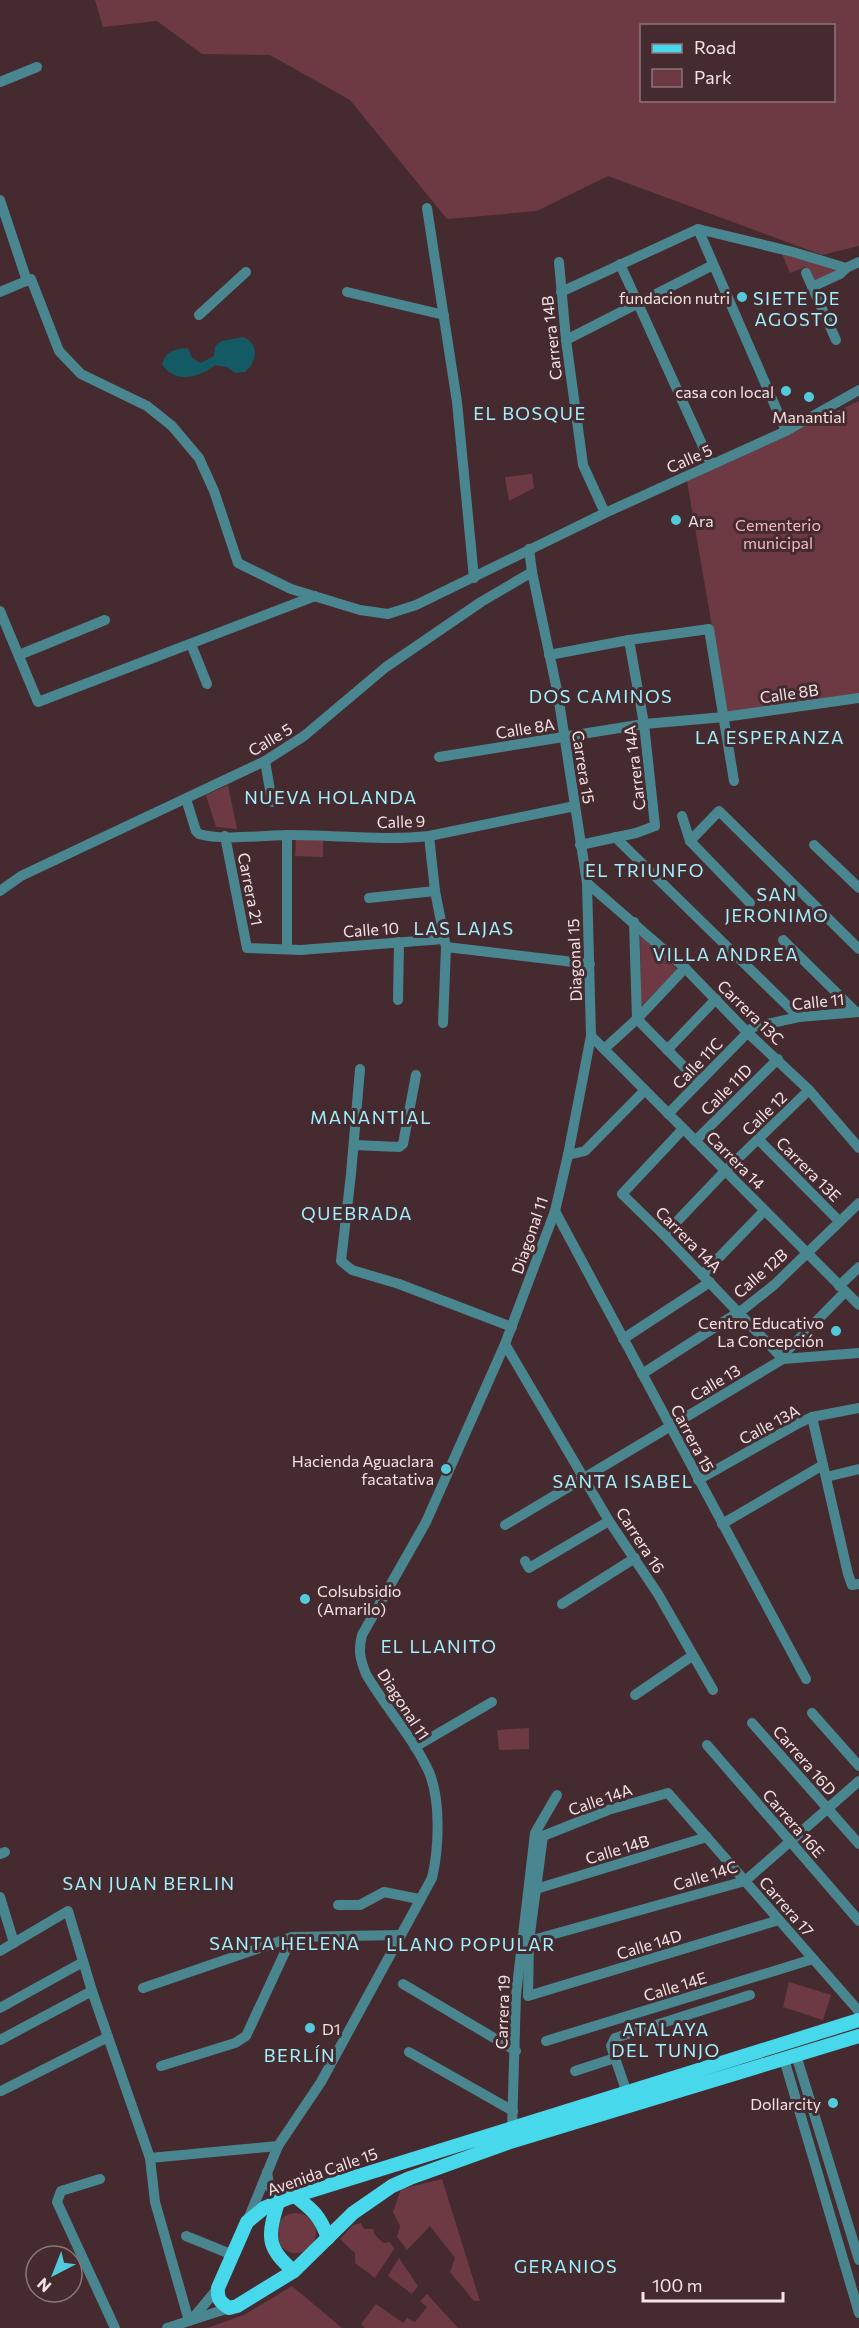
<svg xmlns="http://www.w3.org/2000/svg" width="859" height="2328" viewBox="0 0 859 2328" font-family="Commissioner,sans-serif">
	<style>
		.green { fill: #6d3a43; fill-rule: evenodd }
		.water { fill: #145a64 }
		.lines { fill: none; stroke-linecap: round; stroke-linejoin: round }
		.minor { stroke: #49868f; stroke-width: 10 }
		.major { stroke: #48d8ec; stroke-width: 14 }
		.poi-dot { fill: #53cadc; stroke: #452b2f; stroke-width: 2 }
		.labels { text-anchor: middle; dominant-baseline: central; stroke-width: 6; stroke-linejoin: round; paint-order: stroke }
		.poi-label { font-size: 16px; fill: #f5e3e5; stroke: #452b2f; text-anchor: end }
		.street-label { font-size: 16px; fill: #f5e3e5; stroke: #452b2f }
		.park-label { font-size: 16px; fill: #f4b9c2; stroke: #452b2f }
		.neighbourhood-label { font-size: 18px; letter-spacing: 1.5px; fill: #a1f1fe; stroke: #452b2f }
	</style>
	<rect width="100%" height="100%" fill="#452b2f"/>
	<g class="green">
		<path d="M95 0H859V246L822 255 608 176 537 211 447 219 350 100 270 55 202 54 157 21 103 27ZM642 26H834V100H642Z"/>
		<path d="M782 254 834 266 840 273 813 284 805 267 790 273Z"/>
		<path d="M859 401V697L727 714 687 481Z"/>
		<path d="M532 474 534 488 509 501 505 477Z"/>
		<path d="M228 785 237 829 216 827 206 795Z"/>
		<path d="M296 839 323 840V857L295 856Z"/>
		<path d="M640 933 678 970 641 1006Z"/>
		<path d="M529 1728V1749L499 1750 497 1730Z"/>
		<path d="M789 1982 831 1995 823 2020 783 2007Z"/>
		<path d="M442 2179 480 2301H474L450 2272 455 2258 430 2226 407 2250 397 2237 400 2226 393 2212 401 2189Z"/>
		<circle cx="296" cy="2233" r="20"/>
		<path d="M361 2223 364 2229H373L375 2235 383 2243 390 2242 394 2249 375 2278 355 2263V2253L340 2239 353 2225Z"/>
		<path d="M399 2258 418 2286 412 2294 388 2276Z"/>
		<path d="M292 2286 342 2328H207L244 2315Z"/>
		<path d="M427 2294 458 2328H365L361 2324 376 2304 403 2323 407 2318 415 2322 427 2307 420 2301Z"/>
	</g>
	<path class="water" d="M243 337C260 344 257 362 245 372L235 373 227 367 215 365C200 377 175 385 162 364 166 351 175 349 188 348L192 358 201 363 214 356 215 346 222 341Z"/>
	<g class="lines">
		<g class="minor">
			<path d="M0 82 37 67"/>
			<path d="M0 200 27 281"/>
			<path d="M427 208 457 402 474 578"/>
			<path d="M698 229 786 431"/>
			<path d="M559 262 566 340 583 465 605 513"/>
			<path d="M620 264 711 464"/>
			<path d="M806 273 836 340"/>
			<path d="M812 287 840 274 846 268"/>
			<path d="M0 292 31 279 59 351 81 374 147 406 172 426 199 458 214 491 238 563 291 589 360 610 388 614 416 605 605 513 786 431 859 390"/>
			<path d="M347 292 444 315"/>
			<path d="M561 292 698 229 793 252 846 268 859 262"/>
			<path d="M199 315 246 272"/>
			<path d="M566 340 713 265"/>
			<path d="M0 611 38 702 315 596"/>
			<path d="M191 644 207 684"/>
			<path d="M19 655 105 620"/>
			<path d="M549 655 629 640 709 629 734 781"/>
			<path d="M439 757 644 724 724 717 859 698"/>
			<path d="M265 761 272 802"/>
			<path d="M186 799 196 831 199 834C221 841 267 835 291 835 337 835 384 841 429 836L575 806"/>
			<path d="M682 816 690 841"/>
			<path d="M225 836 247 948 301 950 444 939"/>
			<path d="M429 836 435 891 446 947 443 1023"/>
			<path d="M615 837 799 1017"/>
			<path d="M580 845 636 833 655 826 644 724 629 640"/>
			<path d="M814 845 859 888"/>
			<path d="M587 883 685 968 747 1032 809 1090 859 1148"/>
			<path d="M0 891 21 876 265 761 304 736 386 667 481 602 532 572"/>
			<path d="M369 898 435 891"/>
			<path d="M750 903 690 841 719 811 859 949"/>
			<path d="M634 922 637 1019 699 1082"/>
			<path d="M783 940 856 1012"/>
			<path d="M446 947 590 964"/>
			<path d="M287 949V835"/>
			<path d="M398 1000 399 942"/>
			<path d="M591 1036 859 1305"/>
			<path d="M604 1049 637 1019 685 968"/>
			<path d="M667 1050 716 999"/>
			<path d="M360 1069 351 1174 341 1261 352 1270 399 1284 512 1327"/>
			<path d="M668 1114 753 1027 799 1017 859 1012"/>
			<path d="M683 1129 622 1194 664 1235 783 1359"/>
			<path d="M758 1139 839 1221"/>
			<path d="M695 1141 778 1059"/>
			<path d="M354 1145 399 1147 403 1144 416 1075"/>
			<path d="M568 1155 585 1151 645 1090"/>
			<path d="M555 1211 806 1679"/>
			<path d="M664 1235 725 1171 809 1090"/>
			<path d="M702 1275 764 1211"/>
			<path d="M839 1286 859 1267"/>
			<path d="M623 1339 710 1282"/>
			<path d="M505 1344 609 1521 658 1594 713 1690"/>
			<path d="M781 1357 845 1292"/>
			<path d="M642 1374 745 1308 774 1285 859 1203"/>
			<path d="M812 1417 848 1574 852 1585 859 1584"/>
			<path d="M826 1477 859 1469"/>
			<path d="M698 1480 799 1423 812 1417 859 1408"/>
			<path d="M722 1524 823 1465"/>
			<path d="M505 1525 783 1359 859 1353"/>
			<path d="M525 1561 529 1568 609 1521"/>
			<path d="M562 1604 635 1558"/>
			<path d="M635 1695 692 1656"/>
			<path d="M812 1713 859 1766"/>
			<path d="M752 1723 859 1844"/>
			<path d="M707 1745 859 1921"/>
			<path d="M415 1747 492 1702"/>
			<path d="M0 1854 5 1852"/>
			<path d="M536 1889 707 1837"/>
			<path d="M0 1897 14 1943"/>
			<path d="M338 1905H360L384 1892 419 1899"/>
			<path d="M779 1920 528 1996 529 1941 543 1836 608 1810 668 1793 857 2009 859 2012"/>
			<path d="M529 1941 745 1881 859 1781"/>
			<path d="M0 1951 68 1911 92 1991 150 2158 155 2202 189 2321"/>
			<path d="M403 1984 516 2051"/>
			<path d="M143 1988 292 1937 400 1935"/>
			<path d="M0 2008 83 1962"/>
			<path d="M0 2040 92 1991"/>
			<path d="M546 2041 813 1959"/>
			<path d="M409 2052 513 2111"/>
			<path d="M796 2055 859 2260"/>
			<path d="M784 2059 859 2313"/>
			<path d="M161 2066 235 2043 246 2036 292 1937"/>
			<path d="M575 2071 615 2058"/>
			<path d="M1 2091 108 2037"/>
			<path d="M627 2093 611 2046 615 2038 750 1995"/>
			<path d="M512 2129 516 1995 535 1833 557 1795"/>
			<path d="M150 2158 278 2146"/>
			<path d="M267 2172 269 2185 278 2202"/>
			<path d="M100 2179 61 2191 57 2202 115 2328"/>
			<path d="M247 2222 278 2146 321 2082 432 1878C439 1848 441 1801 429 1772 413 1737 385 1707 366 1674 360 1659 358 1650 362 1635L426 1522 505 1344 555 1211 568 1155 591 1036 587 883 558 695 532 572 529 549"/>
			<path d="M186 2236 233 2255"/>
			<path d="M193 2318 218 2288"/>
			<path d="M167 2328 229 2308"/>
		</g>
		<g class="major">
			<path d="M859 2020 288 2198 264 2208 247 2222 218 2288C217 2299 220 2302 229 2308L237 2306 294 2271 353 2213 392 2186 410 2178 510 2142 859 2036"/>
			<path d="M295 2196C313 2210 320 2216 328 2238"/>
			<path d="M278 2202C268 2235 265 2248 294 2271"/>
		</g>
	</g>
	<g class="poi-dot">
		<circle cx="742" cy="297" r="6"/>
		<circle cx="786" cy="391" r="6"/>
		<circle cx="809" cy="397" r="6"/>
		<circle cx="676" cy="520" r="6"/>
		<circle cx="836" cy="1331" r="6"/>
		<circle cx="446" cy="1469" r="6"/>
		<circle cx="305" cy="1599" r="6"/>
		<circle cx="310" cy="2028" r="6"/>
		<circle cx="833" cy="2103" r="6"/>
	</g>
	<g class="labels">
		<g class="poi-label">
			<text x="730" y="297">fundacion nutri</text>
			<text x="774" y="391">casa con local</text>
			<text x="809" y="416" text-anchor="middle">Manantial</text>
			<text x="688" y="520" text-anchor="start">Ara</text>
			<text x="824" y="1322">Centro Educativo<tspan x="824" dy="18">La Concepción</tspan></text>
			<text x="434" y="1460">Hacienda Aguaclara<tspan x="434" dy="18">facatativa</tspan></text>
			<text x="317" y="1590" text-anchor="start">Colsubsidio<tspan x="317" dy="18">(Amarilo)</tspan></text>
			<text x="322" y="2028" text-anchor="start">D1</text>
			<text x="821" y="2103">Dollarcity</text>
		</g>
		<g class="street-label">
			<text transform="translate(551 338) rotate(-96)">Carrera 14B</text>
			<text transform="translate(689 458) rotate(-24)">Calle 5</text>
			<text transform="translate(789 693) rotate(-8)">Calle 8B</text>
			<text transform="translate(525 728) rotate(-9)">Calle 8A</text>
			<text transform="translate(270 739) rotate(-31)">Calle 5</text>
			<text transform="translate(584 767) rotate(81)">Carrera 15</text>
			<text transform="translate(634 768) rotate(-97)">Carrera 14A</text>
			<text transform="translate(401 821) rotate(-2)">Calle 9</text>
			<text transform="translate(251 889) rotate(79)">Carrera 21</text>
			<text transform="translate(371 929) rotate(-4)">Calle 10</text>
			<text transform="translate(574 960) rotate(-92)">Diagonal 15</text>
			<text transform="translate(818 1001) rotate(-6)">Calle 11</text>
			<text transform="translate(751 1012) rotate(44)">Carrera 13C</text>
			<text transform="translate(697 1063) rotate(-46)">Calle 11C</text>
			<text transform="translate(726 1089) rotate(-45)">Calle 11D</text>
			<text transform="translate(764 1113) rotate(-44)">Calle 12</text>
			<text transform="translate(736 1160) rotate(45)">Carrera 14</text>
			<text transform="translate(809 1169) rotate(45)">Carrera 13E</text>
			<text transform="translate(529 1235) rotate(-71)">Diagonal 11</text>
			<text transform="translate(689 1239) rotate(45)">Carrera 14A</text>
			<text transform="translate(760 1273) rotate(-41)">Calle 12B</text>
			<text transform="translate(715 1382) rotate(-31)">Calle 13</text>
			<text transform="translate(769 1424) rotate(-28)">Calle 13A</text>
			<text transform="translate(693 1438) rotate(62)">Carrera 15</text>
			<text transform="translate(641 1540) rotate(57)">Carrera 16</text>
			<text transform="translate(404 1704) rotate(57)">Diagonal 11</text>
			<text transform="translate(805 1760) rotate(49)">Carrera 16D</text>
			<text transform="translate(600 1799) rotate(-19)">Calle 14A</text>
			<text transform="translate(794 1823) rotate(49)">Carrera 16E</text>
			<text transform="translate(617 1849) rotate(-17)">Calle 14B</text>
			<text transform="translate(705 1875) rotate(-17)">Calle 14C</text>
			<text transform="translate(787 1906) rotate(49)">Carrera 17</text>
			<text transform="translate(649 1944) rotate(-17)">Calle 14D</text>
			<text transform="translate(675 1986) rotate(-17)">Calle 14E</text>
			<text transform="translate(502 2012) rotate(-88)">Carrera 19</text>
			<text transform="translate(322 2171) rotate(-19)">Avenida Calle 15</text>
		</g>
		<g class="park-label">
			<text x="778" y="524">Cementerio<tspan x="778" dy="18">municipal</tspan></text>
		</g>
		<g class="neighbourhood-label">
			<text x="797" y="298">SIETE DE<tspan x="797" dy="21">AGOSTO</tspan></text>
			<text x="530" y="413">EL BOSQUE</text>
			<text x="601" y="696">DOS CAMINOS</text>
			<text x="770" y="737">LA ESPERANZA</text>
			<text x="331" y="797">NUEVA HOLANDA</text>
			<text x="645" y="870">EL TRIUNFO</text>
			<text x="777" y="894">SAN<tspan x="777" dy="21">JERONIMO</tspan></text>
			<text x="464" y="928">LAS LAJAS</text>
			<text x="726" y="954">VILLA ANDREA</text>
			<text x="371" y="1117">MANANTIAL</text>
			<text x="357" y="1213">QUEBRADA</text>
			<text x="623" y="1481">SANTA ISABEL</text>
			<text x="439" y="1646">EL LLANITO</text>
			<text x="149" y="1883">SAN JUAN BERLIN</text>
			<text x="285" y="1943">SANTA HELENA</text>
			<text x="471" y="1944">LLANO POPULAR</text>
			<text x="666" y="2029">ATALAYA<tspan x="666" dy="21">DEL TUNJO</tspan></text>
			<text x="300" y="2055">BERLÍN</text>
			<text x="566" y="2266">GERANIOS</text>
		</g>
	</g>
	<rect x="640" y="24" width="195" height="78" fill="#452b2f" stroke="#8b7578" stroke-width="1.5"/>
	<rect x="652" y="44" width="30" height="9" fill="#48d8ec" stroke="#8b7578" stroke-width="1.5"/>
	<text x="694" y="54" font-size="18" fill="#f5e3e5">Road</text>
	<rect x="652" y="69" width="30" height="18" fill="#6d3a43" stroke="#8b7578" stroke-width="1.5"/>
	<text x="694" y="84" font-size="18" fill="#f5e3e5">Park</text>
	<g transform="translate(54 2274) rotate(222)"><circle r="28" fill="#452b2f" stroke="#8b7578" stroke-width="1.5"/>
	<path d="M0-4.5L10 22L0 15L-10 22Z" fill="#53cadc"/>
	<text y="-9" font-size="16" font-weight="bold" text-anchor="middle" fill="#f5e3e5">N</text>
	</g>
	<path d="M643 2292v9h140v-9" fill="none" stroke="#f5e3e5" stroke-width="3"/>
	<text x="652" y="2292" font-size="18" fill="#f5e3e5" stroke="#452b2f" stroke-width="4.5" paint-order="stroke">100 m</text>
</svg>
